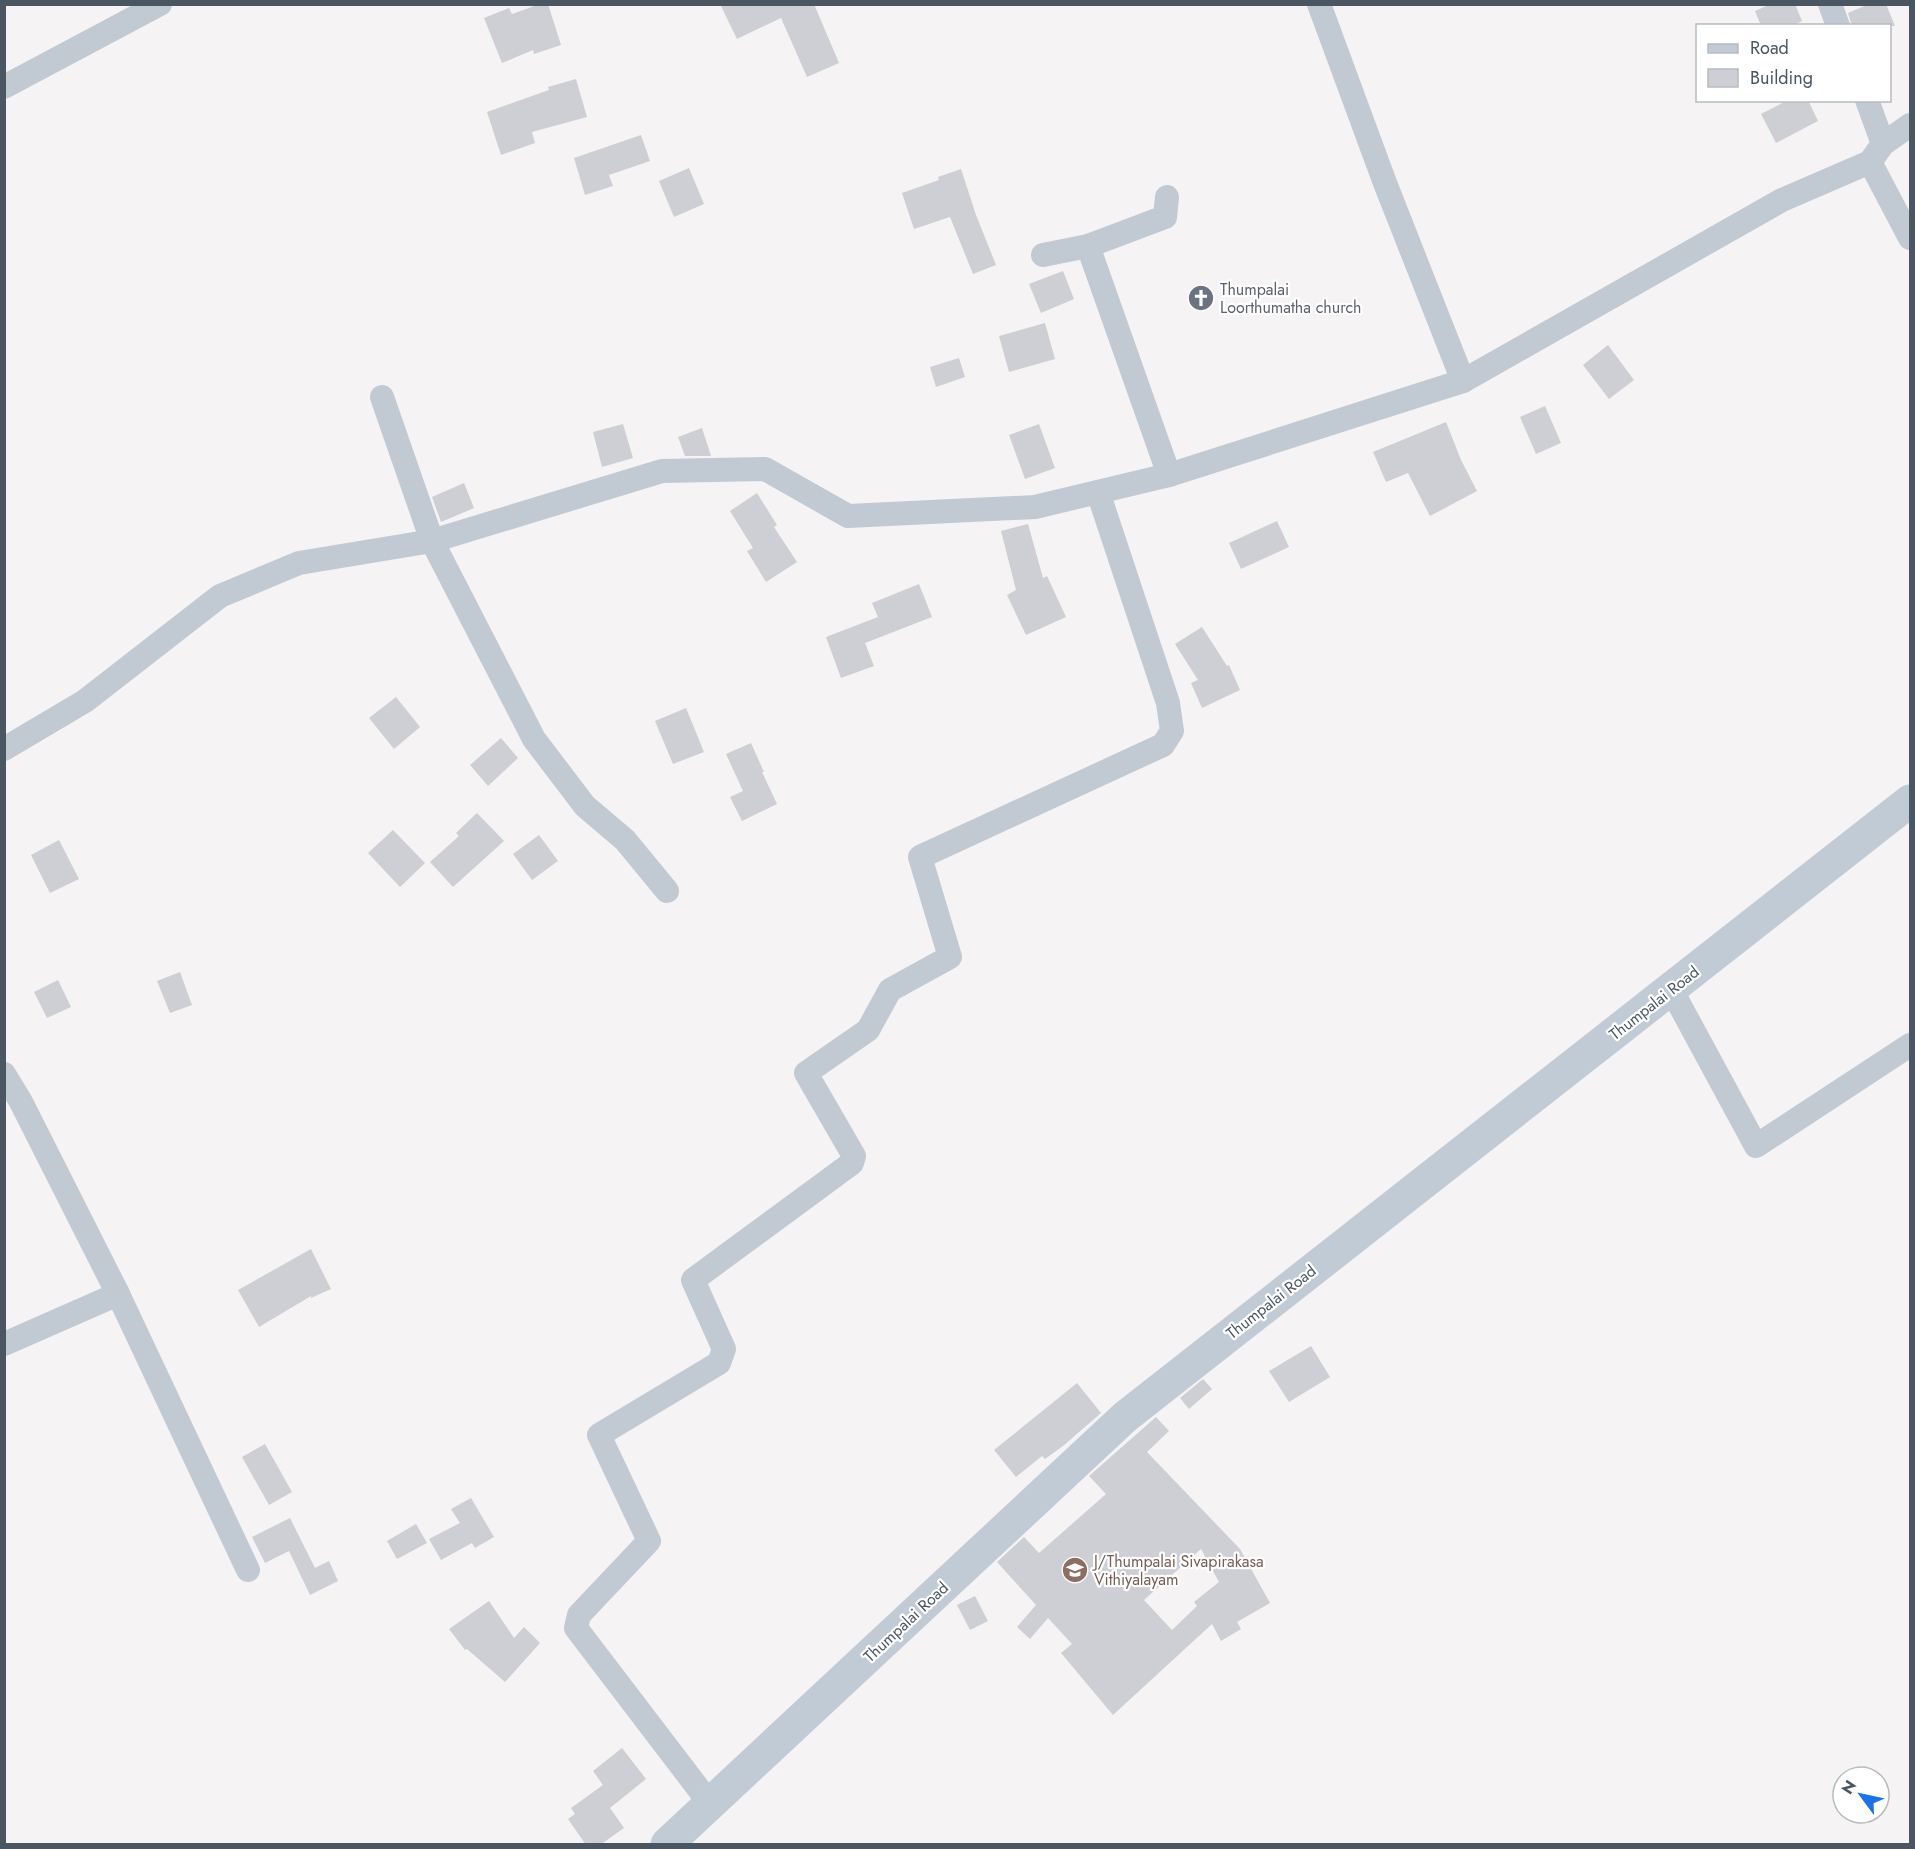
<svg xmlns="http://www.w3.org/2000/svg" width="1915" height="1849" viewBox="0 0 1915 1849" font-family="Jost,sans-serif">
	<style>
		.building { fill: #cdcfd5; fill-rule: evenodd }
		.lines { fill: none; stroke-linecap: round; stroke-linejoin: round }
		.street { stroke: #c1cad2; stroke-width: 24 }
		.secondary { stroke: #c1cbd6; stroke-width: 33 }
		.labels { text-anchor: middle; dominant-baseline: central; stroke-width: 4.5; stroke-linejoin: round; paint-order: stroke }
		.worship-label { font-size: 16px; fill: #5b616d; stroke: #fff; text-anchor: start }
		.street-label { font-size: 16px; fill: #4a5661; stroke: #fff }
		.education-label { font-size: 16px; fill: #785e54; stroke: #fff; text-anchor: start }
	</style>
	<rect width="100%" height="100%" fill="#f5f3f3"/>
	<g class="building">
		<path d="M540 4H548L561 45 534 54 533 50 502 63 484 18 509 8 512 14Z"/>
		<path d="M720 4H814L839 63 807 77 781 18 737 39Z"/>
		<path d="M1771 4H1795L1802 21 1791 26H1761L1755 11Z"/>
		<path d="M1869 4H1886L1895 26H1852L1848 13Z"/>
		<path d="M576 79 587 117 532 132 535 143 501 155 487 112 549 90 548 87Z"/>
		<path d="M1788 100H1808L1818 121 1776 143 1761 114Z"/>
		<path d="M641 135 650 161 609 175 613 186 585 195 574 158Z"/>
		<path d="M689 168 704 204 674 217 659 181Z"/>
		<path d="M961 169 976 215 996 265 973 274 950 217 914 229 902 193 939 180 938 177Z"/>
		<path d="M1063 271 1074 299 1041 313 1029 284Z"/>
		<path d="M1045 323 1055 359 1009 372 999 336Z"/>
		<path d="M1608 345 1634 380 1609 399 1583 365Z"/>
		<path d="M959 358 965 377 936 387 930 367Z"/>
		<path d="M1545 406 1561 443 1536 454 1520 417Z"/>
		<path d="M1446 422 1461 460 1477 491 1430 516 1408 473 1386 482 1373 452Z"/>
		<path d="M623 424 633 458 602 467 593 432Z"/>
		<path d="M1039 424 1055 468 1025 479 1009 435Z"/>
		<path d="M702 428 711 456H685L678 437Z"/>
		<path d="M464 483 474 508 441 522 432 497Z"/>
		<path d="M757 493 777 525 774 527 797 562 766 582 747 551 753 548 730 511Z"/>
		<path d="M1277 521 1289 547 1241 569 1229 543Z"/>
		<path d="M1028 524 1043 578 1047 576 1066 617 1026 635 1007 595 1016 590 1001 531Z"/>
		<path d="M919 584 932 617 865 643 874 666 841 678 826 637 878 617 872 603Z"/>
		<path d="M1202 627 1227 666 1229 665 1240 690 1202 708 1191 683 1198 680 1175 644Z"/>
		<path d="M396 697 420 727 394 749 369 718Z"/>
		<path d="M686 708 704 752 673 764 655 721Z"/>
		<path d="M501 738 518 758 488 786 470 765Z"/>
		<path d="M751 743 764 772H762L777 804 742 821 730 797 743 791 726 754Z"/>
		<path d="M477 813 504 841 453 887 430 862 459 836 456 833Z"/>
		<path d="M393 830 425 863 400 887 368 853Z"/>
		<path d="M539 835 558 861 532 880 513 854Z"/>
		<path d="M59 840 79 879 50 893 31 855Z"/>
		<path d="M180 972 192 1005 170 1013 157 981Z"/>
		<path d="M58 980 71 1007 47 1018 34 992Z"/>
		<path d="M311 1249 331 1289 311 1298V1296L259 1327 238 1290Z"/>
		<path d="M1311 1346 1330 1377 1289 1402 1269 1371Z"/>
		<path d="M1203 1379 1212 1389 1189 1409 1180 1398Z"/>
		<path d="M1077 1383 1101 1413 1063 1446 1045 1459 1042 1456 1016 1477 994 1450Z"/>
		<path d="M1156 1417 1169 1431 1147 1452 1240 1549 1270 1603 1237 1622 1241 1629 1221 1641 1212 1624 1113 1715 1061 1653 1072 1644 1048 1618 1030 1639 1017 1627 1036 1605 997 1562 1024 1537 1039 1553 1106 1494 1089 1476ZM1201 1549 1219 1582 1194 1602 1197 1606 1172 1630 1144 1600Z"/>
		<path d="M265 1444 292 1492 269 1505 242 1457Z"/>
		<path d="M471 1498 494 1537 475 1548 472 1543 441 1560 429 1539 460 1523 451 1509Z"/>
		<path d="M290 1518 315 1568 329 1561 338 1581 310 1595 289 1551 265 1563 252 1537Z"/>
		<path d="M416 1524 427 1543 397 1559 387 1541Z"/>
		<path d="M975 1596 988 1621 970 1630 957 1605Z"/>
		<path d="M489 1601 514 1638 524 1627 540 1643 505 1682 467 1649 465 1650 449 1629Z"/>
		<path d="M622 1748 646 1779 610 1808 624 1828 600 1845H586L568 1819 575 1814 571 1808 603 1785 593 1771Z"/>
	</g>
	<g class="lines">
		<g class="street">
			<path d="M1319 4 1385 183 1463 381"/>
			<path d="M1830 4 1838 26"/>
			<path d="M4 87 160 4"/>
			<path d="M1867 100 1883 144"/>
			<path d="M1870 162 1910 238"/>
			<path d="M1088 246 1169 475"/>
			<path d="M1043 255 1088 246 1165 217 1167 197"/>
			<path d="M382 397 432 541 534 739 585 806 625 840 667 891"/>
			<path d="M4 749 85 701 220 596 299 563 432 541 662 471 765 469 848 516 1035 507 1169 475 1463 381 1782 200 1870 162 1883 144 1910 125"/>
			<path d="M1671 989 1756 1146 1910 1045"/>
			<path d="M4 1074 21 1102 118 1294"/>
			<path d="M4 1344 118 1294 248 1570"/>
			<path d="M711 1805 576 1628 579 1615 649 1541 599 1435 719 1363 724 1349 693 1280 852 1163 854 1156 806 1073 868 1030 890 990 950 957 920 857 1163 745 1172 731 1168 703 1098 492"/>
		</g>
		<path class="secondary" d="M667 1844 1125 1417 1910 801"/>
	</g>
	<defs>
		<g id="church-disc" transform="scale(1.35)"><circle r="9.5" fill="#6b7280" stroke="#fff"/><path d="M-1.2-6h2.4v3.5h3.3v2.4h-3.3V6h-2.4V-.1h-3.3v-2.4h3.3Z" fill="#fff"/></g>
		<g id="school-disc" transform="scale(1.35)"><circle r="9.5" fill="#8d6e63" stroke="#fff"/><path d="M0-5L7-2L0 1L-7-2ZM-4 1L0 2.5L4 1V4Q0 6-4 4Z" fill="#fff"/></g>
	</defs>
	<g fill-rule="evenodd">
		<use href="#church-disc" x="1201" y="298"/>
		<use href="#school-disc" x="1075" y="1570"/>
	</g>
	<g class="labels">
		<g class="worship-label">
			<text x="1220" y="289">Thumpalai<tspan x="1220" dy="18">Loorthumatha church</tspan></text>
		</g>
		<g class="street-label">
			<text transform="translate(1654 1003) rotate(-38)">Thumpalai Road</text>
			<text transform="translate(1271 1302) rotate(-38)">Thumpalai Road</text>
			<text transform="translate(906 1622) rotate(-43)">Thumpalai Road</text>
		</g>
		<g class="education-label">
			<text x="1094" y="1561">J/Thumpalai Sivapirakasa<tspan x="1094" dy="18">Vithiyalayam</tspan></text>
		</g>
	</g>
	<rect width="1915" height="1849" fill="none" stroke="#4a5661" stroke-width="12"/>
	<rect x="1696" y="24" width="195" height="78" fill="#ffffff" stroke="#b7bbc0" stroke-width="1.5"/>
	<rect x="1708" y="44" width="30" height="9" fill="#c1cbd6" stroke="#b7bbc0" stroke-width="1.5"/>
	<text x="1750" y="54" font-size="18" fill="#4a5661">Road</text>
	<rect x="1708" y="69" width="30" height="18" fill="#cdcfd5" stroke="#b7bbc0" stroke-width="1.5"/>
	<text x="1750" y="84" font-size="18" fill="#4a5661">Building</text>
	<g transform="translate(1861 1795) rotate(303)"><circle r="28" fill="#ffffff" stroke="#b7bbc0" stroke-width="1.5"/>
	<path d="M0-4.5L10 22L0 15L-10 22Z" fill="#1a73e8"/>
	<text y="-9" font-size="16" font-weight="bold" text-anchor="middle" fill="#4a5661">N</text>
	</g>
</svg>
